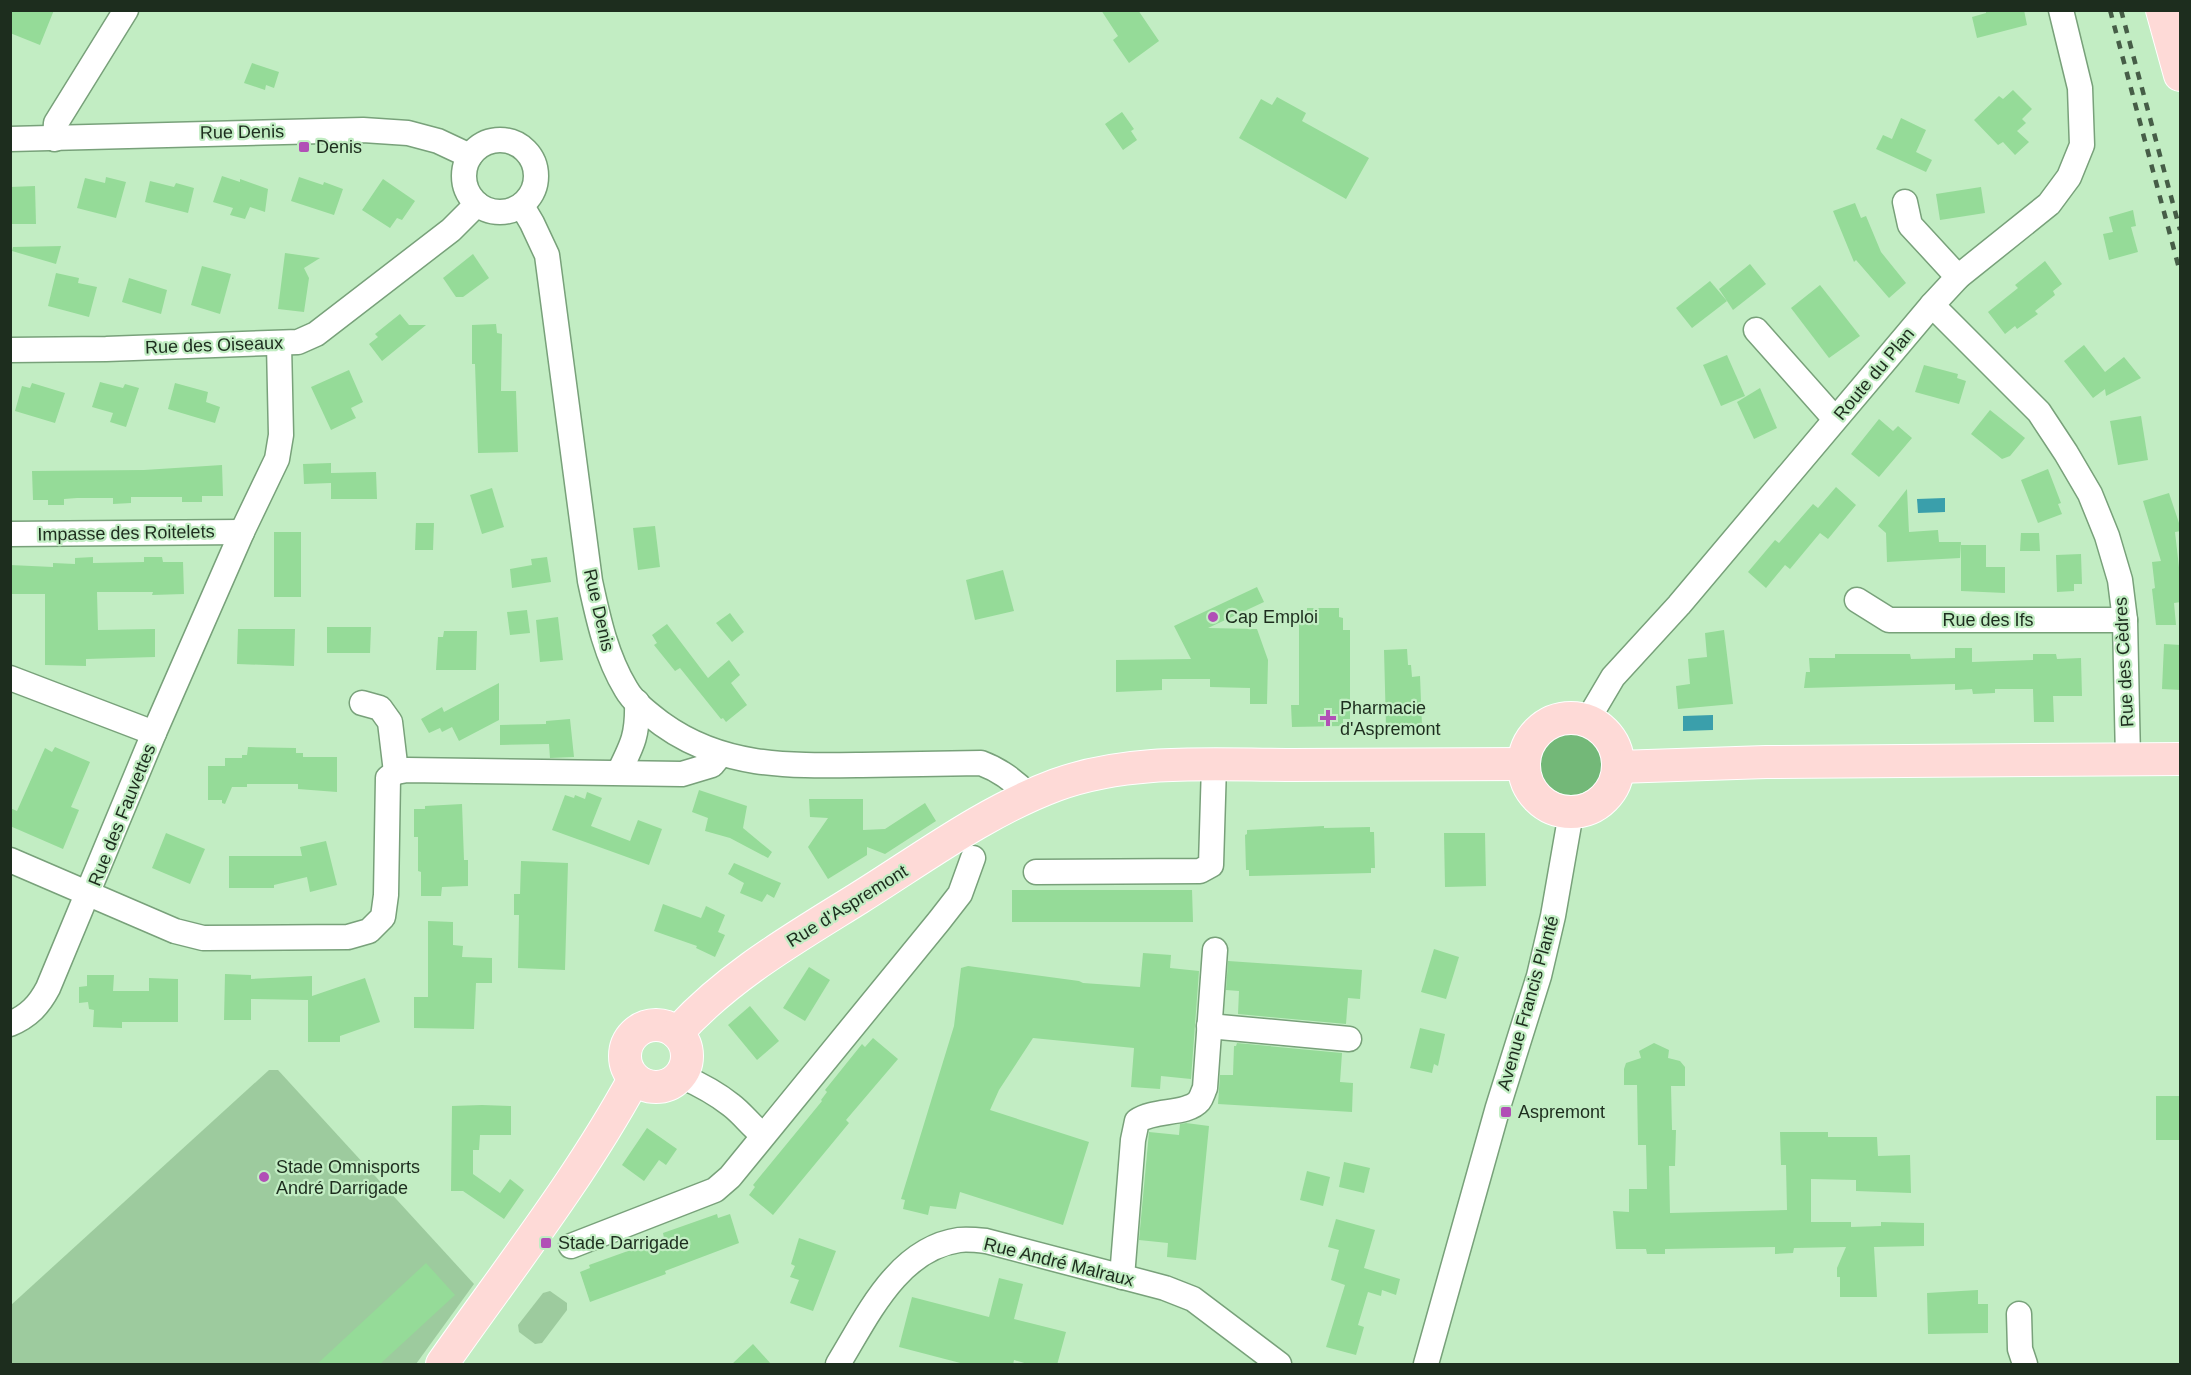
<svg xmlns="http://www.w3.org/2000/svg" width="2191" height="1375" viewBox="0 0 2191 1375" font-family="Helvetica,sans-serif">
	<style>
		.green { fill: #9dcb9e }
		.forest { fill: #73b878 }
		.water { fill: #3a9fab }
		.building { fill: #95db98 }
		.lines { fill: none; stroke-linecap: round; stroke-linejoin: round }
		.minor-casing { stroke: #78a17a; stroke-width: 27 }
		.major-casing { stroke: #fff; stroke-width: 34 }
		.minor { stroke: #fff; stroke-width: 24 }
		.major { stroke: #fedad7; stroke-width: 32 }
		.rail { stroke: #465d47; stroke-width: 4.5; stroke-dasharray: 8 8; stroke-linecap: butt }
		.poi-dot { fill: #b14fb6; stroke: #c2edc3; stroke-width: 2 }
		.labels { text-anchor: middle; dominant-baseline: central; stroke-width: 4.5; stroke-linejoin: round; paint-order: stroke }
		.street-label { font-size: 18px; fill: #1d2d1e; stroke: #c2edc3 }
		.poi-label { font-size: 18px; fill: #1d2d1e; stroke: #c2edc3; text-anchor: start }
	</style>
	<rect width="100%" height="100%" fill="#c2edc3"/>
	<g class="green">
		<path d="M269 1070H278L474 1284 416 1364H11V1305Z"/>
		<path d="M550 1291 567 1303V1310L542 1343 535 1344 519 1332 518 1325 543 1293Z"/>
	</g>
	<circle class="forest" cx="1571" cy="761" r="34"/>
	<g class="water">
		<path d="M1945 498V512L1918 513 1917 499Z"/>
		<path d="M1713 715V730L1683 731V716Z"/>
	</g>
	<g class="building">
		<path d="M10 10H54L40 45 10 33Z"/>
		<path d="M1101 10H1138L1159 41 1129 63 1113 40 1118 36Z"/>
		<path d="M1986 10H2024L2027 25 1977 38 1972 17 1986 13Z"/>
		<path d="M252 63 279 72 274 88 266 85 265 90 244 83Z"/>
		<path d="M2013 90 2032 109 2022 119 2026 123 2017 131 2029 142 2015 155 2003 142 1998 145 1974 120 1999 96 2003 99Z"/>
		<path d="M1277 97 1306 113 1302 121 1369 158 1346 199 1239 138 1261 99 1272 105Z"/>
		<path d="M1122 112 1134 129 1131 131 1137 140 1123 150 1105 124Z"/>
		<path d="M1901 118 1926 130 1916 152 1932 160 1926 172 1876 149 1883 135 1892 139Z"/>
		<path d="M222 176 240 182V179L268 189 265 212 250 207 245 219 230 215 233 208 213 202Z"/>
		<path d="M106 177 126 182 116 218 77 208 85 178 105 183Z"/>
		<path d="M299 177 323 185 324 182 343 189 334 215 291 201Z"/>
		<path d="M383 179 415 201 402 220 397 218 390 228 362 210Z"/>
		<path d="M150 181 174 187 176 183 194 188 188 213 145 202Z"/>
		<path d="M35 186 36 224H10V187Z"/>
		<path d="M1981 187 1985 213 1940 220 1936 194Z"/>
		<path d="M1855 203 1861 218 1866 216 1881 252 1906 283 1889 298 1856 260 1854 262 1833 211Z"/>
		<path d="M2133 210 2136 226 2131 227 2138 252 2109 260 2103 234 2113 232 2109 217Z"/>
		<path d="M61 246 56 264 12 251 13 247Z"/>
		<path d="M285 253 320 258 304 268 309 278 304 312 278 309Z"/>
		<path d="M473 254 489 278 463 297H456L443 278Z"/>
		<path d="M2045 261 2062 284 2053 291 2055 295 2035 311 2038 314 2017 329 2015 326 2005 334 1988 312 2018 288 2015 285Z"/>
		<path d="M1750 264 1766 284 1733 310 1719 289Z"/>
		<path d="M202 266 231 274 220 314 191 305Z"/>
		<path d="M56 273 79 278 78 283 97 287 89 317 48 306Z"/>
		<path d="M129 278 167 290 161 314 122 302Z"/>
		<path d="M1710 281 1727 301 1692 328 1676 308Z"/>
		<path d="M1820 285 1860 336 1829 358 1791 308Z"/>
		<path d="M400 314 409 325H426L382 361 369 344 378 337 375 334Z"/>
		<path d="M496 324 497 333 502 334 501 391H516L518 452 478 453 475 364H472V325Z"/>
		<path d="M2084 345 2105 372 2124 357 2141 378 2106 396 2105 389 2093 398 2064 361Z"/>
		<path d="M1727 355 1745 396 1721 406 1703 365Z"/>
		<path d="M1924 365 1958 374 1957 378 1966 381 1959 404 1915 392Z"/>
		<path d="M349 370 363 402 351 408 356 418 331 430 311 387Z"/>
		<path d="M100 382 123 388 125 384 139 388 126 427 110 422 113 413 92 407Z"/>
		<path d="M32 383 65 393 55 423 15 411 22 386 30 388Z"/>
		<path d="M175 383 208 392 206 402 220 407 215 423 168 409Z"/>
		<path d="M1760 388 1777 428 1754 439 1737 402Z"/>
		<path d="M1990 410 2025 438 2010 456 2002 459 1971 434Z"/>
		<path d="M2141 416 2148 460 2118 465 2110 421Z"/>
		<path d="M1879 419 1893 431 1898 426 1912 438 1879 477 1851 454Z"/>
		<path d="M331 463V473L376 472 377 499H331V483L304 484 303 464Z"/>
		<path d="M222 465 223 496H202V502H182V497H131V503L113 504V498H77L64 499V505H48V500H33L32 471 144 470Z"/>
		<path d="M2048 469 2061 503 2058 504 2062 514 2038 523 2021 480Z"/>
		<path d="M1836 487 1856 505 1828 539 1820 533 1790 569 1785 565 1766 588 1748 572 1775 540 1779 543 1813 504 1818 508Z"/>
		<path d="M492 488 504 527 482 534 470 495Z"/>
		<path d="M1907 489 1909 532 1938 530 1939 542H1961L1960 558 1887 562 1886 533 1878 526Z"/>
		<path d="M2169 493 2181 529V531L2175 532 2181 585V602L2174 603 2176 625H2156L2152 589 2155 588 2152 562 2161 561 2143 501Z"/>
		<path d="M416 523H434L433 550H415Z"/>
		<path d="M655 526 660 567 638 570 633 528Z"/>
		<rect x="274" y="532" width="27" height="65"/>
		<path d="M2021 533H2039L2040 551H2020Z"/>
		<path d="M1961 545H1986V567H2005V593L1961 591Z"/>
		<path d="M2081 554 2082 584H2074V591L2057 592 2056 555Z"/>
		<path d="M93 557V563L144 562V557H162L163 562H183L184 594 152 595 153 592H97L98 630 155 629V657L86 659V666L45 665V594H10V565L53 567V563L75 564V558Z"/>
		<path d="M547 557 551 582 512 588 510 569 532 565 531 559Z"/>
		<path d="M1003 570 1014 611 975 620 966 580Z"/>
		<path d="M1257 587 1264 602 1208 628 1257 629 1268 660 1267 704H1250V688L1210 687V679H1162V690L1116 692V660L1191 659 1174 626Z"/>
		<path d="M1307 608H1339V617L1343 618V630H1350V719H1343V726L1292 727 1291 705H1299V617H1307Z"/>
		<path d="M527 610 530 633 510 635 507 612Z"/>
		<path d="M730 613 744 632 732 642 716 623Z"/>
		<path d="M558 617 563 660 540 662 536 620Z"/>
		<path d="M667 624 708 678 729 660 740 675 731 683 747 705 726 722 723 718 721 719 680 668 675 671 654 645 657 643 652 635Z"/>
		<path d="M327 627H371L370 653H327Z"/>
		<path d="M238 629H295L294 666 237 664Z"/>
		<path d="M1724 630 1733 704 1678 709 1676 686 1690 684 1688 659 1707 657 1705 633Z"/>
		<path d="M444 631H477L476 670H436L438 637H443Z"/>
		<path d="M2164 644 2181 645V690L2162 689Z"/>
		<path d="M1955 648H1972V662L2033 660V654H2056L2057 659 2081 658 2082 696H2053L2054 722H2034L2033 689H1995V693L1973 694 1972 689 1955 690V684L1804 688 1806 672H1810L1809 658H1835V654H1910L1911 659 1955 658Z"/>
		<path d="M1407 649 1408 665H1411L1412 677 1420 676 1422 726 1386 727 1384 650Z"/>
		<path d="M499 683V720L459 741 452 727 442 732 440 728 429 733 421 719 442 707 444 712Z"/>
		<path d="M570 719 574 757 550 758 549 744 500 745V725L546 724V721Z"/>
		<path d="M55 747 90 762 71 807 79 810 63 849 10 826V808L17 811 45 748 52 752Z"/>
		<path d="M248 747 296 748V753H303V757H337V792L298 789V784H247V787H232L225 804 222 803V800H208V766H225V758H242V755H247Z"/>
		<path d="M699 790 747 806 743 828 772 852 768 858 730 838 705 831 708 818 692 812Z"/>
		<path d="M587 792 602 798 591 826 630 841 638 820 662 829 649 865 552 830 565 795 574 798 575 795 585 799Z"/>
		<path d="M809 799H863V830L885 829 925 803 936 821 885 854 867 847V855L828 879 808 847 828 818 810 817Z"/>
		<path d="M462 804 464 860H468V886L442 887 441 896H421V872L418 871V837H414V809H425V806Z"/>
		<path d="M1324 826V828L1370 827V832H1374L1375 868H1371V873L1249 876V870H1246L1245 835 1247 834V830Z"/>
		<path d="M166 833 205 849 190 884 152 868Z"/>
		<path d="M1444 833H1485L1486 886 1445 887Z"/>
		<path d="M326 841 337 885 310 892 307 877 274 885V888H229V856H302L300 847Z"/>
		<path d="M521 861 568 863 565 970 518 968 519 915H514V894H520Z"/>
		<path d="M734 863 781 883 774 898 767 894 762 902 740 893 744 883 728 874Z"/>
		<path d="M1012 890H1192L1193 922H1012Z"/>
		<path d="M663 904 701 918 706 906 725 915 718 932 725 935 715 957 696 948 697 946 654 931Z"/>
		<path d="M428 921 453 922V945L463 946 462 957 492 958V983H476L474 1029 414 1028V997H428Z"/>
		<path d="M1434 949 1459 957 1446 999 1421 992Z"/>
		<path d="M1143 953 1171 955 1170 968 1199 971 1191 1079 1161 1076 1160 1089 1131 1087 1134 1048 1033 1038 999 1090 990 1110 1089 1142 1063 1225 960 1192 956 1209 930 1206 928 1215 903 1209 905 1200 901 1199 954 1026 961 968 968 966 1079 981 1083 983 1140 987Z"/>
		<path d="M1228 961 1362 970 1360 999 1348 998 1346 1024 1238 1014 1239 991 1226 990Z"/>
		<path d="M809 967 830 980 805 1021 783 1008Z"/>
		<path d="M225 974 251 975V979L312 976V996L365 978 380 1022 340 1036V1042H308V1000L251 999V1020H224Z"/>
		<path d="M87 975H114L113 991H149V978L178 979V1022H122V1028L93 1027 94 1010 89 1009 88 1002 79 1003V987L87 986Z"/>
		<path d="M750 1006 779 1041 757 1060 728 1025Z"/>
		<path d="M1420 1028 1445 1034 1438 1066 1434 1064 1432 1073 1410 1068Z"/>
		<path d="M873 1038 898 1059 846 1120 849 1123 773 1215 749 1195 755 1187 753 1185 822 1101 821 1100 827 1092 825 1090 862 1044 865 1047Z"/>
		<path d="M1237 1043 1342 1053 1340 1082 1353 1083 1352 1112 1218 1104 1220 1075H1233L1234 1046H1236Z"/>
		<path d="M1654 1043 1669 1050 1668 1058 1680 1061 1685 1067V1086H1671L1672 1130H1676L1675 1166H1669L1670 1213 1787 1210 1786 1165H1781L1780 1132H1828V1137H1877L1878 1156 1910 1155 1911 1193 1856 1191V1180L1811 1179V1222H1851V1227L1881 1226V1222L1924 1223V1246L1874 1247 1877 1297H1840V1277H1837V1268L1846 1247 1794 1248 1793 1253 1775 1254V1247L1665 1249V1254H1647L1646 1249H1616L1613 1211 1629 1212V1189H1647L1646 1145H1638L1637 1085H1624V1069L1626 1063 1641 1058 1639 1051Z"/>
		<rect x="2156" y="1096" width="25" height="44"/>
		<path d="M482 1105 511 1106V1135H480L479 1150H473V1174L500 1193 510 1179 524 1190 504 1219 463 1191H451L452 1106Z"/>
		<path d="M1186 1123 1209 1126 1196 1260 1167 1257 1168 1243 1139 1240 1149 1132 1179 1135 1180 1124Z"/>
		<path d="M647 1128 677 1149 666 1165 659 1160 644 1181 622 1165Z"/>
		<path d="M1344 1162 1370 1168 1364 1193 1339 1187Z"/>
		<path d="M1307 1171 1330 1177 1323 1206 1300 1200Z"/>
		<path d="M717 1214 718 1218 730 1214 739 1243 665 1271 666 1274 590 1302 580 1272 590 1268 589 1265 664 1238 663 1233Z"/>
		<path d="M1336 1219 1375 1230 1364 1268 1400 1279 1396 1295 1382 1290 1381 1296 1368 1292 1358 1325 1364 1327 1356 1355 1326 1347 1345 1285 1331 1280 1339 1250 1328 1247Z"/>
		<path d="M799 1238 836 1251 813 1311 790 1303 799 1280 790 1277 795 1266 791 1264Z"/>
		<path d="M426 1263 455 1295 379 1365H316Z"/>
		<path d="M999 1278 1023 1284 1014 1319 1066 1332 1057 1365H1031L1014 1360 1013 1365H968L899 1347 912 1297 989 1317Z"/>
		<path d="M1978 1290V1304H1988V1333L1928 1334 1927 1293Z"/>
		<path d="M753 1344 772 1365H731Z"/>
	</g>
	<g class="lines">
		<g class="minor-casing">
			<g id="minor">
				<path d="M10 139 363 130 408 133 438 141 470 156"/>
				<path d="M55 139 56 123 126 10"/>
				<circle cx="500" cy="176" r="36"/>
				<path d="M1905 202 1910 225 1958 277"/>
				<path d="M522 206 532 223 547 255 590 581C598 618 606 656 626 689 634 703 649 714 662 724 723 768 790 766 862 765 902 764 941 764 981 763 1000 770 1015 781 1029 796"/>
				<path d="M1932 305 2039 412 2066 453 2090 494 2107 536 2120 580 2125 620 2128 759"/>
				<path d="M1756 330 1835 419"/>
				<path d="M10 350 106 349 298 342 316 334 451 230 477 204"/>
				<path d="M10 534 242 532"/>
				<path d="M1857 600 1889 620H2125"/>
				<path d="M10 678 154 733"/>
				<path d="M362 703 380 708 390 722 396 772"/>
				<path d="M1587 721 1613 677 1679 605 1932 305 1958 277 2049 204 2069 177 2082 145 2080 88 2061 10"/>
				<path d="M619 772C633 744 638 734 637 702"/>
				<path d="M10 860 175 931 203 938 348 937 369 931 383 917 386 895 388 778 396 772 407 770 682 774 712 765 721 754"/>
				<path d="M1036 872 1200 871 1211 865 1214 765"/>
				<path d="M10 1024C29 1016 39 1005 48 988L154 733 242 532 277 459 281 435 279 344"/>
				<path d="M1209 1026 1349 1039"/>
				<path d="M681 1076C699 1084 716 1093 731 1105 743 1114 751 1126 763 1135"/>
				<path d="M571 1246 715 1190 730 1177 939 921 960 894 973 858"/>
				<path d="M1122 1277 1133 1140 1137 1121C1154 1109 1187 1115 1199 1101 1202 1097 1203 1092 1205 1088L1215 950"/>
				<path d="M2019 1314 2020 1349 2025 1364"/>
				<path d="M838 1364C867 1317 897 1249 959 1240 967 1239 977 1240 986 1241L1165 1288 1193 1299 1279 1364"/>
				<path d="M1426 1364 1498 1107 1539 976 1553 916 1571 813"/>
			</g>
		</g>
		<g class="major-casing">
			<g id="major">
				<path d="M2162 10 2180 75"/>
				<circle cx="1571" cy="765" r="47"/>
				<path d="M1618 767 1766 762 2180 759"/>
				<circle cx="656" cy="1056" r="31"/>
				<path d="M677 1033C728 976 795 938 859 898 923 858 986 811 1056 785 1130 758 1214 765 1291 765 1369 765 1446 764 1524 764"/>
				<path d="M442 1364C507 1271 579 1180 634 1079"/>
			</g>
		</g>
		<use href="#minor" class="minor"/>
		<use href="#major" class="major"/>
		<g class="rail">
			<path d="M2110 10 2180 272"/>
			<path d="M2121 10 2180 230"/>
		</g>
	</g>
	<g class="poi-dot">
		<rect x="298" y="141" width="12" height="12" rx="3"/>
		<circle cx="1213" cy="617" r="6"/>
		<path d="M1325 709h6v6h6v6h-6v6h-6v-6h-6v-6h6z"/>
		<rect x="1500" y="1106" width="12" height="12" rx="3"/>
		<circle cx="264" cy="1177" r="6"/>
		<rect x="540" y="1237" width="12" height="12" rx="3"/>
	</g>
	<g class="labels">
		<g class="street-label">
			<text transform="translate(242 132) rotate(-1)">Rue Denis</text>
			<text transform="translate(214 345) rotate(-2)">Rue des Oiseaux</text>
			<text transform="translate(1874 374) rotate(-50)">Route du Plan</text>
			<text transform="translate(126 533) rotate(-1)">Impasse des Roitelets</text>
			<text transform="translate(599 610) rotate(77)">Rue Denis</text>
			<text x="1988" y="620">Rue des Ifs</text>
			<text transform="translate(2124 662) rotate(-93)">Rue des Cèdres</text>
			<text transform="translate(122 815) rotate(-68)">Rue des Fauvettes</text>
			<text transform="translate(847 906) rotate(-32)">Rue d'Aspremont</text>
			<text transform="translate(1528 1003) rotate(-74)">Avenue Francis Planté</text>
			<text transform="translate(1059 1262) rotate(14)">Rue André Malraux</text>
		</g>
		<g class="poi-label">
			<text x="316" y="147">Denis</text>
			<text x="1225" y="617">Cap Emploi</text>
			<text x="1340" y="708">Pharmacie<tspan x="1340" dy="21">d'Aspremont</tspan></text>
			<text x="1518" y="1112">Aspremont</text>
			<text x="276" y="1167">Stade Omnisports<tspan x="276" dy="21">André Darrigade</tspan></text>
			<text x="558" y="1243">Stade Darrigade</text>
		</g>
	</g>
	<rect width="2191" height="1375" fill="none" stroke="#1d2d1e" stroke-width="24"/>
</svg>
